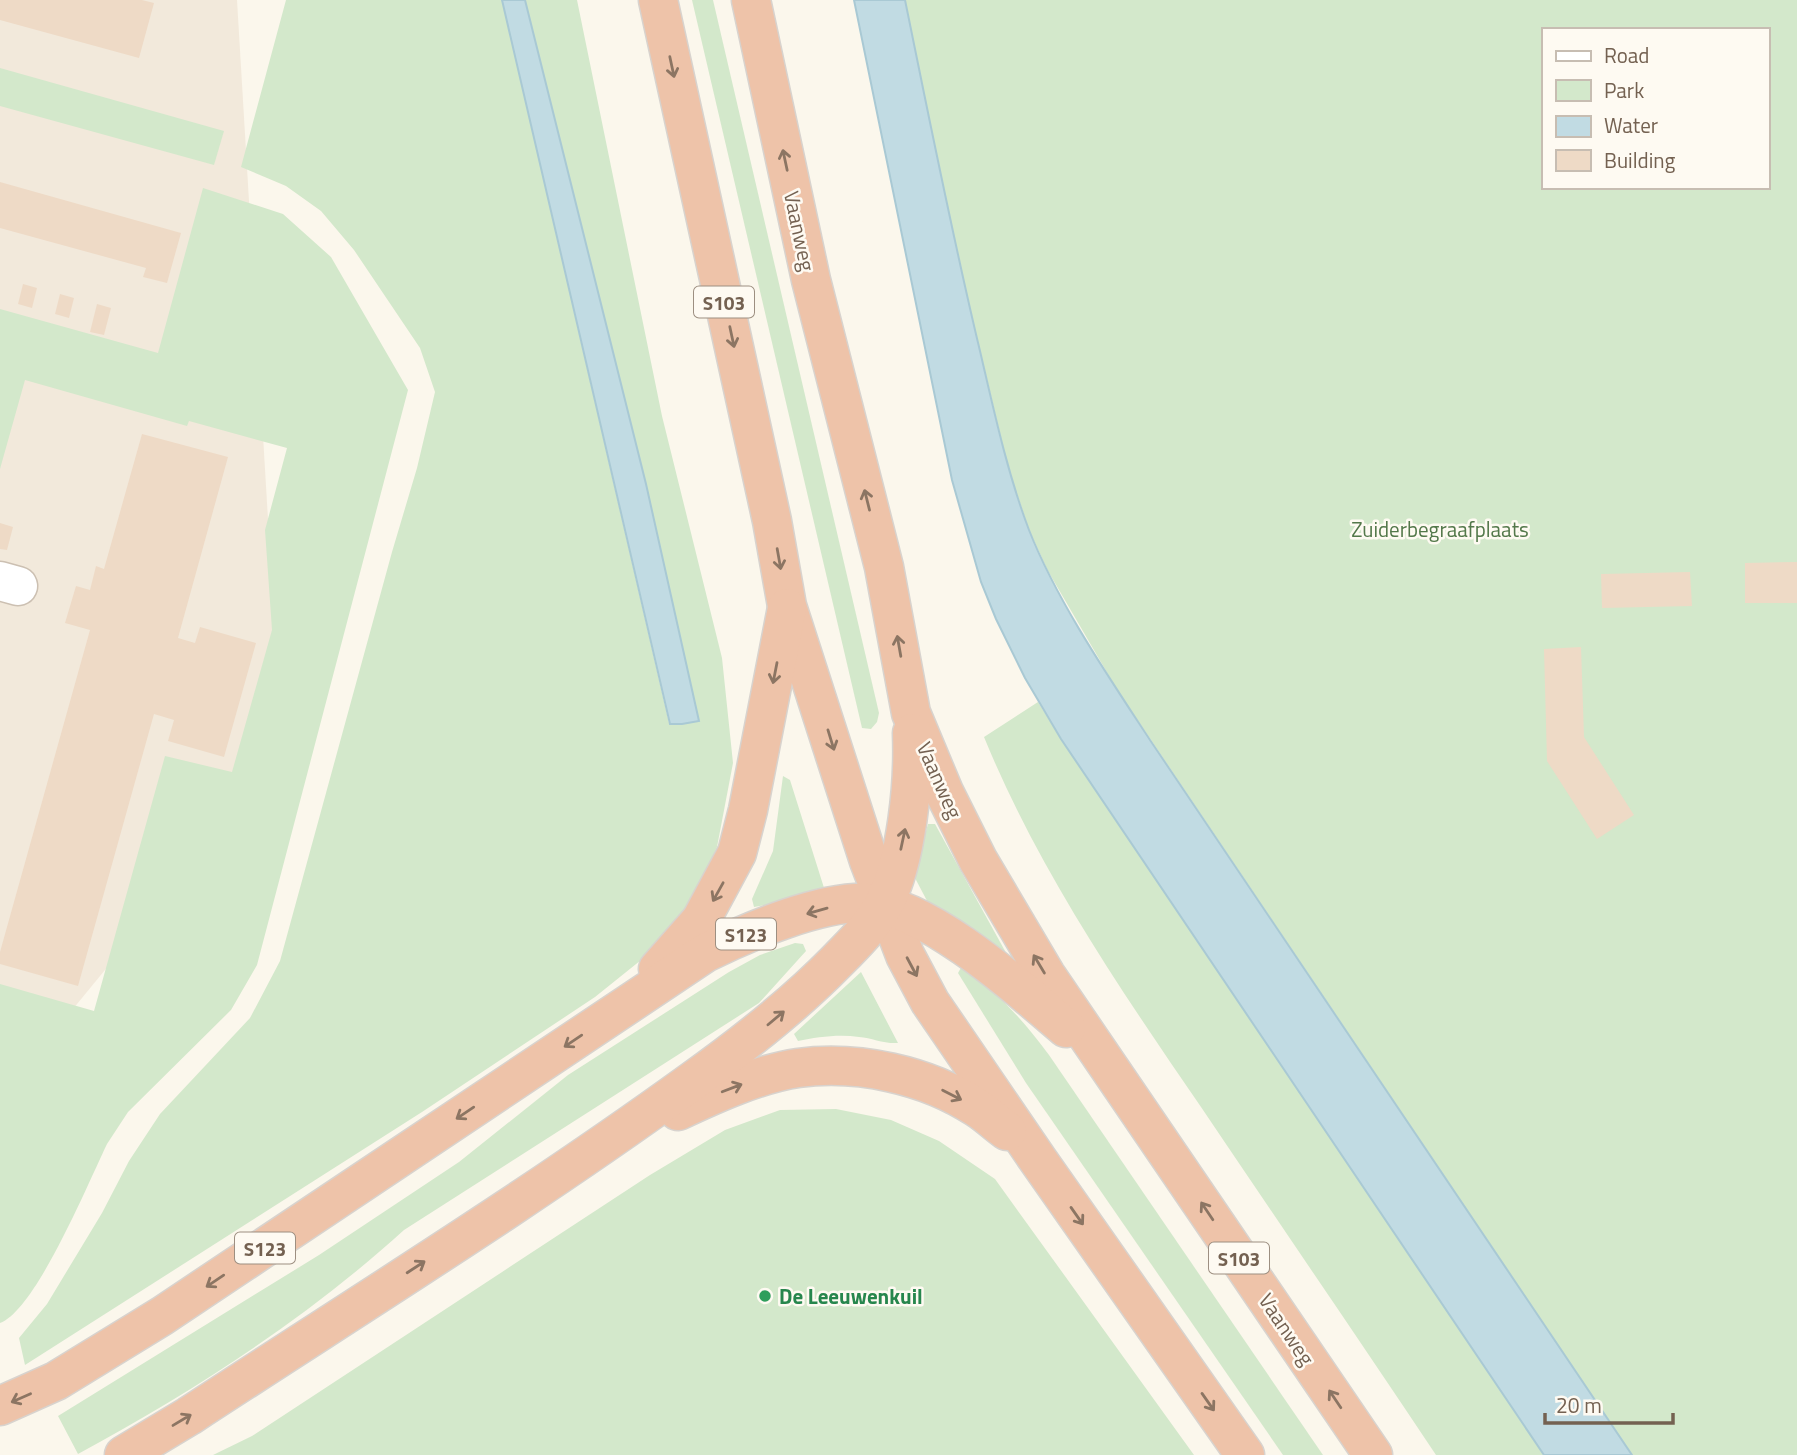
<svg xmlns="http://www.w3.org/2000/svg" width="1797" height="1455" viewBox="0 0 1797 1455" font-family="'Titillium Web',sans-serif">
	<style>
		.residential { fill: #f2e9db }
		.green { fill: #d3e8cb; fill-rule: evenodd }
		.water { fill: #c1dbe3; stroke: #a9c9d4; stroke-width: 2 }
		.building { fill: #eedac6 }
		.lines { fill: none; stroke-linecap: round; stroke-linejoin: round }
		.minor-casing { stroke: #ccc0b2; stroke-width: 41 }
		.highway-casing { stroke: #d8d3ce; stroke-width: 41 }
		.minor { stroke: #fff; stroke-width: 38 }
		.highway { stroke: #eec3a9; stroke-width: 38 }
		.oneway { stroke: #8c7563 }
		.leisure-dot { fill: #2e9e5b; stroke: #fefaf2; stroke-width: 2.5 }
		.labels { text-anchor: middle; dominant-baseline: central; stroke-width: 5; stroke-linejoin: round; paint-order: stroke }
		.shield { fill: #fefaf2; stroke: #9d8f81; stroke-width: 2 }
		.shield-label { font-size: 19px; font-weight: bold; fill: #746151 }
		.street-label { font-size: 21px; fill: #746151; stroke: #fefaf2 }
		.park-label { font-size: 21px; fill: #53784a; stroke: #fefaf2 }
		.leisure-label { font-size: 21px; font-weight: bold; fill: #27864d; stroke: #fefaf2; text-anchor: start }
	</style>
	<rect width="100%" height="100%" fill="#fbf7ec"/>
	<path class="residential" d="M0 0H237L282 754 0 1098Z"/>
	<g class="green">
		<path d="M286 0H502L669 723 699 720 646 484 525 0H577L662 416 722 658 733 763 717 847 697 890 661 944 595 997 422 1112 25 1365 19 1338 47 1304 102 1213 129 1161 160 1114 250 1018 280 961 392 552 417 468 435 392 420 348 354 250 321 211 286 186 241 167Z"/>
		<path d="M692 0H713L879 713 877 722 871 729 862 728Z"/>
		<path d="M905 0H1797V1455H1632L1116 688 1048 571 1030 532 1009 471 957 254ZM1543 30H1767V187H1543Z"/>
		<path d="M0 68 224 131 214 165 0 106Z"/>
		<path d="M203 188 283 214 331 257 408 390 257 965 231 1010 128 1112 107 1144C89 1181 36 1310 0 1323V984L94 1011 165 756 232 772 272 630 265 530 287 448 189 421 187 426 25 380 0 469V309L158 353Z"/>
		<path d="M1038 702 1061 739 1544 1455H1436C1358 1338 1279 1223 1201 1107 1120 989 1038 869 984 737Z"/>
		<path d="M783 776 790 780 825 891 820 896 754 907 752 899 773 851Z"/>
		<path d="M928 824H935L1010 960 935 916 915 878V870Z"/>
		<path d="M795 943 803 944 806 951 759 1003 404 1230C306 1319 194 1391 78 1454L58 1416 319 1255 459 1162 568 1075 729 972 760 955Z"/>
		<path d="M962 966C999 995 1021 1017 1049 1055L1323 1455H1283L1026 1083 958 973Z"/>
		<path d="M861 972 898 1043C884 1044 872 1038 859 1037 839 1034 817 1037 798 1041L794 1034Z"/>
		<path d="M836 1109 891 1120 939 1141 995 1179 1194 1455H213L252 1436 650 1175 725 1130 780 1110Z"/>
	</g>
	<g class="water">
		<path d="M502 0H525L646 484 699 721 682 724H670Z"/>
		<path d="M854 0H905C929 117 952 235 980 351 994 411 1007 472 1029 530 1057 601 1108 676 1150 740L1632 1455H1544L1061 739 1025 678 996 619 981 582 952 480Z"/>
	</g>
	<g class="building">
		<path d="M0 0H142L154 3 139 58 0 20Z"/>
		<path d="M0 182 181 233 167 283 143 277 146 268 0 228Z"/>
		<path d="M23 284 37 288 32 308 18 304Z"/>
		<path d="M60 294 74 298 69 318 55 314Z"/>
		<path d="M97 304 111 308 104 335 90 332Z"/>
		<path d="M142 434 228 457 178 638 195 643 200 627 256 643 224 757 168 741 174 720 154 714 78 986 0 964V952L90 630 65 623 76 586 90 590 96 566 104 569Z"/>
		<path d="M0 523 13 527 7 550 0 549Z"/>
		<path d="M1797 562V603H1745V563Z"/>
		<path d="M1690 572 1692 606 1602 608 1601 574Z"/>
		<path d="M1581 647 1584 737 1634 815 1597 839 1547 761 1544 649Z"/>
	</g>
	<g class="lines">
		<g class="minor-casing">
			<path id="minor" d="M0 581 18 586"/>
		</g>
		<g class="highway-casing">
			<g id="highway">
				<path d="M658 0 772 521 787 606 869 861 905 955 930 1002 1038 1160 1245 1455"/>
				<path d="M751 0 811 280 884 567 911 713 944 792 978 860 1046 975 1373 1455"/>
				<path d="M658 969 701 920 737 853 748 810 787 608"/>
				<path d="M678 1111C714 1094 758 1074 798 1068 858 1060 927 1075 977 1108 988 1115 997 1124 1007 1131"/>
				<path d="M0 1406 56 1381 162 1316 705 953C747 932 822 900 869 903 929 907 1020 989 1066 1028"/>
				<path d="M124 1455 189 1416C357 1306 528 1200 691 1082 743 1045 792 1007 837 961 854 944 873 925 884 904 907 860 914 782 912 733"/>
			</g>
		</g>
		<use href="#minor" class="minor"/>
		<use href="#highway" class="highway"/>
	</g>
	<defs><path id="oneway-shaft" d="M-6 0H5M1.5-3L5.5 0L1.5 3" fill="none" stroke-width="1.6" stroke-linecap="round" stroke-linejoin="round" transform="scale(1.75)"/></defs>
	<g class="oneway">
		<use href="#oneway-shaft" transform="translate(672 67) rotate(78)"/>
		<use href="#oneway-shaft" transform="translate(785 160) rotate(-102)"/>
		<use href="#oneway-shaft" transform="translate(732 337) rotate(78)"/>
		<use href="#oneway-shaft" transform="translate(867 500) rotate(-104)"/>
		<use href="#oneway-shaft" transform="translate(779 559) rotate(80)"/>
		<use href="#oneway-shaft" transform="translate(899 646) rotate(-100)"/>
		<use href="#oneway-shaft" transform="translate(775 673) rotate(101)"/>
		<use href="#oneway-shaft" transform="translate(831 740) rotate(73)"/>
		<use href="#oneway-shaft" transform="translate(903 839) rotate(-78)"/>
		<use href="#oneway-shaft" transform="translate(718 892) rotate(119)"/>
		<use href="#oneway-shaft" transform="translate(817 911) rotate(164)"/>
		<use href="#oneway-shaft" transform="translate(1039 964) rotate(-121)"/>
		<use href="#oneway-shaft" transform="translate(912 967) rotate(62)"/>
		<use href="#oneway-shaft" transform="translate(776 1018) rotate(-40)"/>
		<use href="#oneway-shaft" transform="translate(573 1041) rotate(146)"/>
		<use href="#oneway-shaft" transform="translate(732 1088) rotate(-21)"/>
		<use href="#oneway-shaft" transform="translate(952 1095) rotate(27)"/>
		<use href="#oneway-shaft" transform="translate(465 1113) rotate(146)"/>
		<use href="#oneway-shaft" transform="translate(1207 1211) rotate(-124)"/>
		<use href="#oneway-shaft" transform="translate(1077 1216) rotate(55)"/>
		<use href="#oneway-shaft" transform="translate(416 1267) rotate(-33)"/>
		<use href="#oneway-shaft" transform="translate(215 1281) rotate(146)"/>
		<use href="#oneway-shaft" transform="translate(21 1398) rotate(156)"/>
		<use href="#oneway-shaft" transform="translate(1335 1399) rotate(-124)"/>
		<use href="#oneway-shaft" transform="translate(1208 1402) rotate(55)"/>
		<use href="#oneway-shaft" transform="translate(182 1420) rotate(-31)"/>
	</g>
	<circle class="leisure-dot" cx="765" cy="1296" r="7"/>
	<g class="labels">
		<g class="shield">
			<rect x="694" y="286.5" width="60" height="31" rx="5"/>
			<rect x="716" y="918.5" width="60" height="31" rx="5"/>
			<rect x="235" y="1232.5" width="60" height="31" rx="5"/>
			<rect x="1209" y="1242.5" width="60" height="31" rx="5"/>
		</g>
		<g class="shield-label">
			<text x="724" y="302">S103</text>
			<text x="746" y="934">S123</text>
			<text x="265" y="1248">S123</text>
			<text x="1239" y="1258">S103</text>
		</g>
		<g class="street-label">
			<text transform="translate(800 231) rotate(78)">Vaanweg</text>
			<text transform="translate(940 780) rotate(66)">Vaanweg</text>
			<text transform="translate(1287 1329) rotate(56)">Vaanweg</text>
		</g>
		<g class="park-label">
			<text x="1440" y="529">Zuiderbegraafplaats</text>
		</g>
		<g class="leisure-label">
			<text x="779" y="1296">De Leeuwenkuil</text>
		</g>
	</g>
	<rect x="1542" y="28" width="228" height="161" fill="#fefaf2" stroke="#c7bdb2" stroke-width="2"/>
	<rect x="1556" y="51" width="35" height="10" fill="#ffffff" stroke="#c7bdb2" stroke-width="2"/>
	<text x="1604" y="63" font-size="21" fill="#746151">Road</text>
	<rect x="1556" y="80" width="35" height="21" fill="#d3e8cb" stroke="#c7bdb2" stroke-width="2"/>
	<text x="1604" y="98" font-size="21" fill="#746151">Park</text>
	<rect x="1556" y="116" width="35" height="21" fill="#c1dbe3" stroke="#c7bdb2" stroke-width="2"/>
	<text x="1604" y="133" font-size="21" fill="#746151">Water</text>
	<rect x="1556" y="150" width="35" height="21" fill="#eedac6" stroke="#c7bdb2" stroke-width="2"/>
	<text x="1604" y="168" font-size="21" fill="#746151">Building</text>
	<path d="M1545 1413v10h128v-10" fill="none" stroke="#746151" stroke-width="3.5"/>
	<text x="1556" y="1413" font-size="21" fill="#746151" stroke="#fefaf2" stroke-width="5" paint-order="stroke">20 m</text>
</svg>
